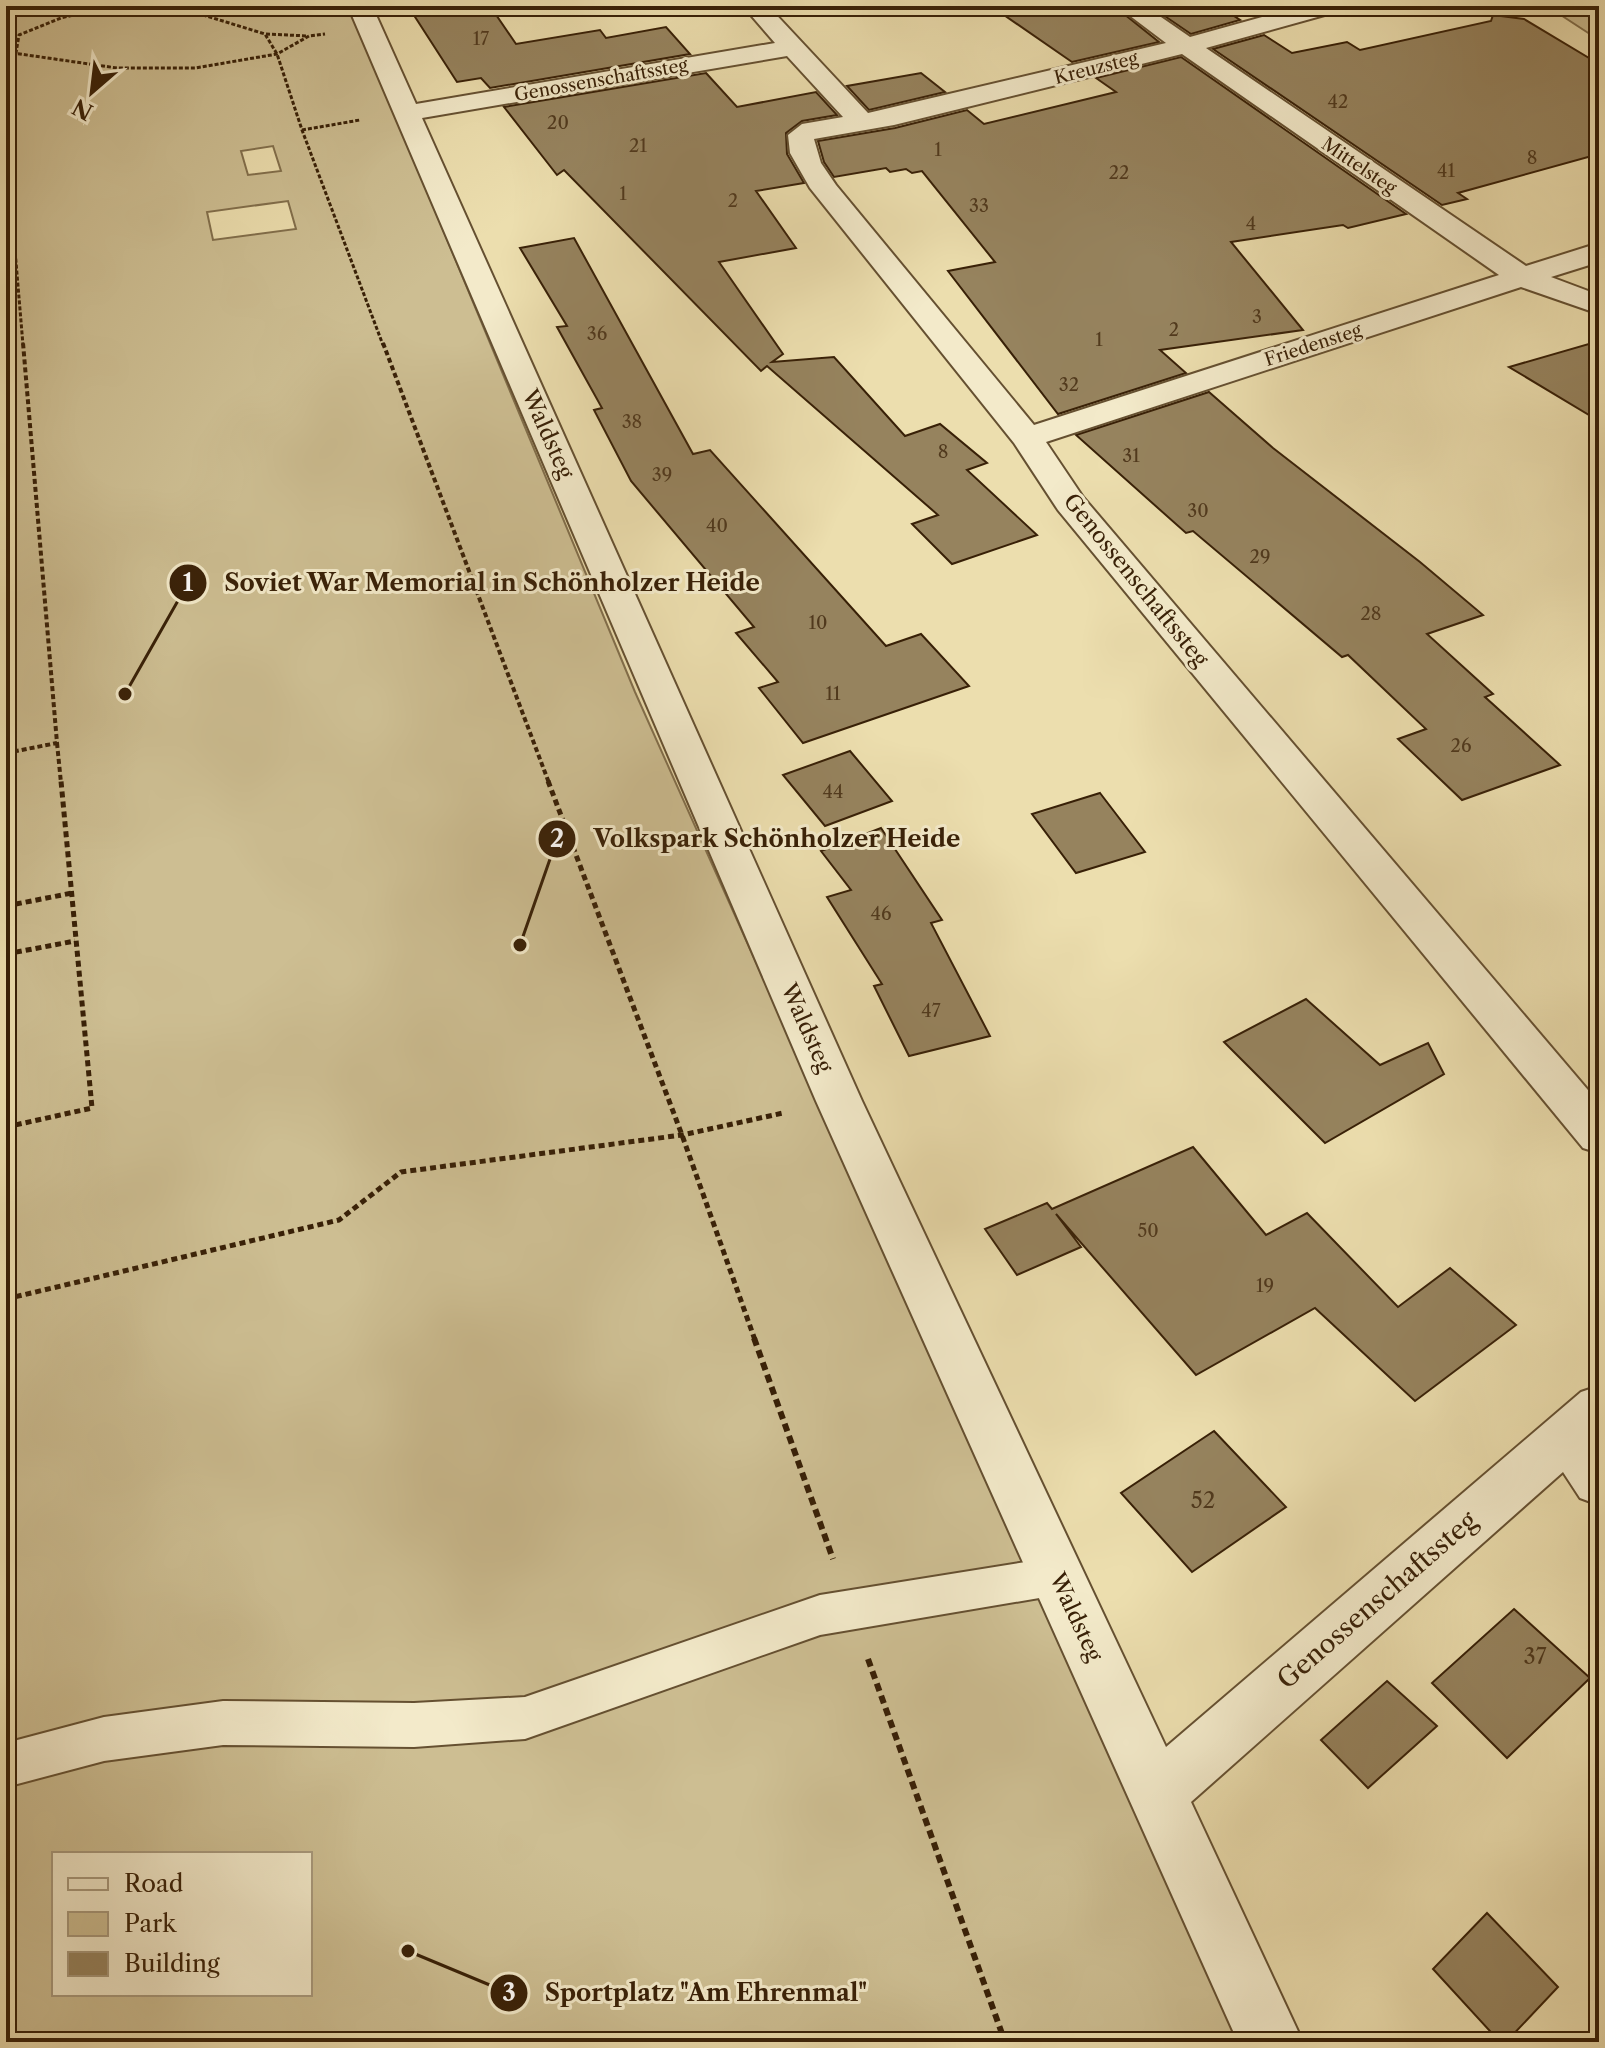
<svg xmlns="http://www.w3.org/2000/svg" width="1605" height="2048" viewBox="0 0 1605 2048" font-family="'Libre Caslon Text',serif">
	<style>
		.green { fill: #cdbe92; stroke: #826f4c; stroke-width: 2; fill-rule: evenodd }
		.building { fill: #96835e; stroke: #382007; stroke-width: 2 }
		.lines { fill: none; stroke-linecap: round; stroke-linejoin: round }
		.service-casing { stroke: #655031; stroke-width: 4 }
		.minor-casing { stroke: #655031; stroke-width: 4 }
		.path-far3 { stroke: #382007; stroke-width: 3; stroke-dasharray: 4 2; stroke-linecap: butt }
		.path-far2 { stroke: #382007; stroke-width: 4; stroke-dasharray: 5 3; stroke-linecap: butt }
		.path-far1 { stroke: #382007; stroke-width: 5; stroke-dasharray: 6 4; stroke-linecap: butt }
		.path { stroke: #382007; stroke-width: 6; stroke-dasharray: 8 5; stroke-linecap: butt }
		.service { fill: #f3eaca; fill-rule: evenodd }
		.minor { fill: #f3eaca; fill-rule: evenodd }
		.labels { text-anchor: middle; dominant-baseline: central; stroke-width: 6; stroke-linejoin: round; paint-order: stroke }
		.number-label { font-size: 18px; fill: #50391d }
		.far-street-label { font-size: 18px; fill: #382007; stroke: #f3eaca }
		.street-label { font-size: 22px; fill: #382007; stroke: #f3eaca }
		.near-number-label { font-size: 22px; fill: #50391d }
		.near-street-label { font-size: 26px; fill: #382007; stroke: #f3eaca }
		.leader { fill: none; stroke: #382007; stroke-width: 3 }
		.callout-dot { fill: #382007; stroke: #f3eaca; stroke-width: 3 }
		.mark-label { font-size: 24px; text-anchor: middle; font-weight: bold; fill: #fff }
		.callout-label { font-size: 24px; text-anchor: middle; font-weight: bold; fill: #382007; stroke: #f3eaca; stroke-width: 6; stroke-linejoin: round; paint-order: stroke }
	</style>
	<rect width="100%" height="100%" fill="#ecdeae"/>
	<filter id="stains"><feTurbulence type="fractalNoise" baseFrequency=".0025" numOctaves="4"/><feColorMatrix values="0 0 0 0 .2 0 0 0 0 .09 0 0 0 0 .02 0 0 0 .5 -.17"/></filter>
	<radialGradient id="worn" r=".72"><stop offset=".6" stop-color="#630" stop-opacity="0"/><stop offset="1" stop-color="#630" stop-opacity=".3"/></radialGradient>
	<g class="green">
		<path d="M6 6H350L635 692 1239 2042H6ZM273 146 281 171 248 175 241 151ZM288 201 296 229 213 240 207 212ZM54 1854H310V1994H54Z"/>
		<path d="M1547 6H1599V40Z"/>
	</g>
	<g class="building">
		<path d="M408 6H490L516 44 600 30 606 38 666 27 690 54 490 88 481 78 457 82Z"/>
		<path d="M991 6H1114L1159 42 1072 62Z"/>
		<path d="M1150 6H1219L1240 20 1191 34Z"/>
		<path d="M1493 15 1524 19 1599 64V154L1458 193 1467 199 1442 205 1213 49 1264 35 1292 53 1347 42 1360 50 1491 21Z"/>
		<path d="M1181 57 1406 214 1348 228 1343 225 1231 242 1303 330 1160 350 1186 373 1058 414 948 271 995 262 922 171 912 173 906 169 890 172 886 168 834 177 824 162 818 141 895 128 967 110 984 124 1116 92 1096 78Z"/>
		<path d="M706 73 737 107 816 92 837 115 802 121 786 133 787 154 804 183 756 191 796 248 719 262 783 354 772 362 834 357 905 436 940 424 987 463 967 470 1037 535 952 564 912 524 938 515 767 366 761 371 564 170 557 175 504 107Z"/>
		<path d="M921 73 945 92 869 110 847 86Z"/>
		<path d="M574 238 693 454 710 450 886 646 921 634 969 686 803 743 759 688 778 682 736 633 754 627 631 481 594 410 602 408 557 327 567 326 520 248Z"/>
		<path d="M1599 341V421L1509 367Z"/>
		<path d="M1209 392 1273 448 1420 562 1483 615 1427 634 1493 694 1485 697 1560 765 1462 800 1398 739 1426 729 1348 655 1342 657 1193 531 1186 533 1076 435Z"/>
		<path d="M850 751 892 801 825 826 783 775Z"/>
		<path d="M1100 793 1145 852 1076 873 1032 814Z"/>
		<path d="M881 828 942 920 931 923 990 1036 909 1056 874 986 882 984 827 897 851 890 821 851Z"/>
		<path d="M1306 999 1380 1065 1428 1043 1444 1074 1325 1143 1224 1042Z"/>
		<path d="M1193 1147 1266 1235 1307 1213 1398 1307 1450 1268 1516 1325 1415 1401 1315 1308 1196 1375 1056 1214 1081 1247 1017 1275 985 1229 1047 1203 1052 1209Z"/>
		<path d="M1214 1431 1286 1507 1192 1572 1121 1493Z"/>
		<path d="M1514 1609 1590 1678 1507 1758 1432 1683Z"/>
		<path d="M1387 1681 1437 1726 1368 1788 1321 1740Z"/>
		<path d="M1487 1913 1558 1987 1506 2042H1500L1433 1969Z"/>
	</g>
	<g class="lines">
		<g class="service-casing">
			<path id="service" d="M1057 1557 1072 1562 1078 1576 1072 1590 1057 1595 820 1635 525 1739 414 1747 223 1745 104 1761 6 1787V1743L104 1717 223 1701 414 1703 525 1697 820 1595Z"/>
		</g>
		<g class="minor-casing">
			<path id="minor" d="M348 6H372L416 104 775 43 743 6H768L868 113 1166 43 1117 6H1145L1190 37 1302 6H1342L1339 11 1206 48 1526 266 1599 243V262L1551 277 1599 295V314L1521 287 1046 442 1083 497 1599 1103V1153L1583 1148 1058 510 1014 443 810 188 790 153 788 135 802 124 843 117 787 56 422 118 862 1101 1166 1747 1581 1392 1599 1386V1505L1580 1498 1563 1472 1191 1802 1303 2042H1238L816 1101ZM1182 54 1499 275 1034 425 836 185 821 163 814 139 894 125Z"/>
		</g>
		<g class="path-far3">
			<path d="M174 6 265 34 277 54 302 130 383 345"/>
			<path d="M266 34 308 36"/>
			<path d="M6 52 117 68H195L277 54 309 36 325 34"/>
			<path d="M6 61 16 53 19 35 61 18 110 6"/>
			<path d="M302 130 360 120"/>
			<path d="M6 192 10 191 23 345"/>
		</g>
		<g class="path-far2">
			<path d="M383 343 549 783"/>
			<path d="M57 743 61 783"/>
			<path d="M6 753 57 743 23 343"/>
		</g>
		<g class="path-far1">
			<path d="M548 781 682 1135 755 1340"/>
			<path d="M6 906 72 893"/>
			<path d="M6 954 75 941"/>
			<path d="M6 1127 92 1108 61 781"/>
			<path d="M6 1299 339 1220 401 1172 682 1135 783 1113"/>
		</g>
		<g class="path">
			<path d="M754 1338 833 1559"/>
			<path d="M868 1659 1005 2042"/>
		</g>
		<use href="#service" class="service"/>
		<use href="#minor" class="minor"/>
	</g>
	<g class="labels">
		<g class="number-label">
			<text x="481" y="39">17</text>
			<text x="1338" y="102">42</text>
			<text x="558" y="123">20</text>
			<text x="638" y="146">21</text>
			<text x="938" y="150">1</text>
			<text x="1532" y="158">8</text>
			<text x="1446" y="171">41</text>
			<text x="1119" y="173">22</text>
			<text x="623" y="194">1</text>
			<text x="733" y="201">2</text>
			<text x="979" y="206">33</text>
			<text x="1251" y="224">4</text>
			<text x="1257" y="317">3</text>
			<text x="1174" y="330">2</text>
			<text x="597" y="334">36</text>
			<text x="1099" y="340">1</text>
			<text x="1069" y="385">32</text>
			<text x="632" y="422">38</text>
			<text x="943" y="452">8</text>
			<text x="1131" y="456">31</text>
			<text x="662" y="475">39</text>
			<text x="1198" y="511">30</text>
			<text x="717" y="526">40</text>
			<text x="1260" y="557">29</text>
			<text x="1371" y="614">28</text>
			<text x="818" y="623">10</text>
			<text x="833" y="694">11</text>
			<text x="1461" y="746">26</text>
			<text x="833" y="792">44</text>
			<text x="881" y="914">46</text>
			<text x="931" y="1011">47</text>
			<text x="1148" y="1231">50</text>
			<text x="1265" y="1286">19</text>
		</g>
		<g class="far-street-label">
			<text transform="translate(1096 68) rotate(-14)">Kreuzsteg</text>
			<text transform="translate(601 80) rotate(-10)">Genossenschaftssteg</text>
			<text transform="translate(1359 166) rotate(34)">Mittelsteg</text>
			<text transform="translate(1313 345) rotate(-18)">Friedensteg</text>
		</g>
		<g class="street-label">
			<text transform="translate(548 434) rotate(66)">Waldsteg</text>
			<text transform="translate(1136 580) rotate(51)">Genossenschaftssteg</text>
			<text transform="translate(807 1028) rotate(66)">Waldsteg</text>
			<text transform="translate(1076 1617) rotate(65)">Waldsteg</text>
		</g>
		<g class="near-number-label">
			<text x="1203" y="1500">52</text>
			<text x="1535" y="1656">37</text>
		</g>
		<g class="near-street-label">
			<text transform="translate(1377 1600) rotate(-41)">Genossenschaftssteg</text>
		</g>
	</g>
	<path class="leader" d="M125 694L188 583M520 945L557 839M408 1951L509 1993"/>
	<g class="callout-dot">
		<circle cx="125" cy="694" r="8"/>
		<circle cx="520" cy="945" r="8"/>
		<circle cx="408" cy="1951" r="8"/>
		<circle cx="188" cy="583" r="20"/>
		<circle cx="557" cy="839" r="20"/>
		<circle cx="509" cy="1993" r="20"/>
	</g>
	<g class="mark-label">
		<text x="188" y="591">1</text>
		<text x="557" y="847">2</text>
		<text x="509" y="2001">3</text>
	</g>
	<g class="callout-label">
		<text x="492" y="591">Soviet War Memorial in Schönholzer Heide</text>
		<text x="777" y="847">Volkspark Schönholzer Heide</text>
		<text x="706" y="2001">Sportplatz "Am Ehrenmal"</text>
	</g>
	<rect width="1605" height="2048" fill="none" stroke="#ecdeae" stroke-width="32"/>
	<rect x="8" y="8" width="1589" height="2032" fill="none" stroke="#382007" stroke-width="4"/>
	<rect x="16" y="16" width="1573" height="2016" fill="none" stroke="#382007" stroke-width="2"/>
	<rect x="52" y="1852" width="260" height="144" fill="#f3eaca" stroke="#a8997c" stroke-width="2"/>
	<rect x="68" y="1878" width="40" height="12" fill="#f3eaca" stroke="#a8997c" stroke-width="2"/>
	<text x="124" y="1892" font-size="24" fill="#382007">Road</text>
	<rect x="68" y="1912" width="40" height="24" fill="#cdbe92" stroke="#a8997c" stroke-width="2"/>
	<text x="124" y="1932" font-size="24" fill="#382007">Park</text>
	<rect x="68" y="1952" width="40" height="24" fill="#96835e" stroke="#a8997c" stroke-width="2"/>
	<text x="124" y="1972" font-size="24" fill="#382007">Building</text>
	<g transform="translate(92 92) rotate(208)" stroke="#f3eaca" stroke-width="6" paint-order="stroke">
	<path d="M0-6L14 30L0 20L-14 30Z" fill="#382007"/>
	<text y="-12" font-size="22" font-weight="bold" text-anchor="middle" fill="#382007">N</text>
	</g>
	<rect width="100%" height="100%" filter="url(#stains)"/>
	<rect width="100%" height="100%" fill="url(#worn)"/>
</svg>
